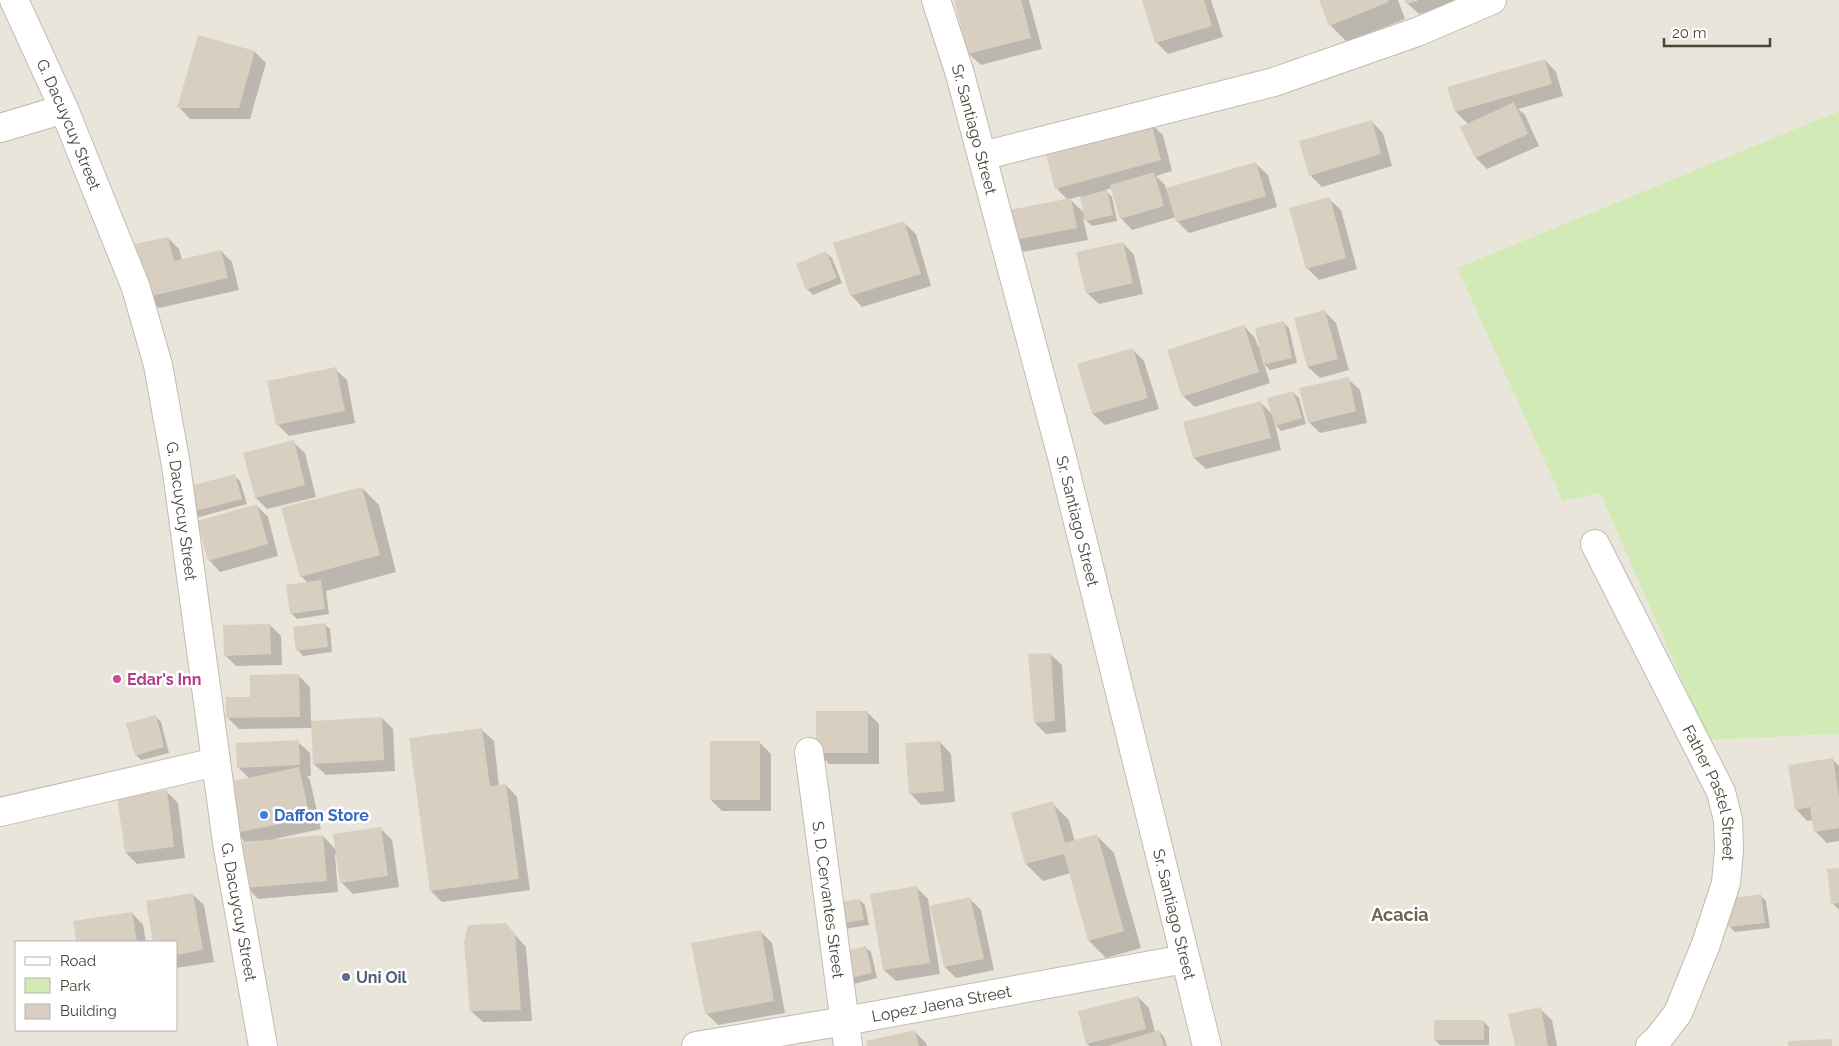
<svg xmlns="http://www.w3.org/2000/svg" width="1839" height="1046" viewBox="0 0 1839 1046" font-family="Raleway,sans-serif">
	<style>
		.residential { fill: #eae5da; fill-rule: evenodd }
		.green { fill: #d2eab5 }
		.shadow { fill: #0003; fill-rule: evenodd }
		.building { fill: #d8cfc1 }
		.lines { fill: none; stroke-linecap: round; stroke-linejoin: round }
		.street-casing { stroke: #c2bbae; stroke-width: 30 }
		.street { stroke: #fff; stroke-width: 28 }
		.hotel-dot { fill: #d1479c; stroke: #fff; stroke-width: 2 }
		.shop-dot { fill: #3f7fe0; stroke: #fff; stroke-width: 2 }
		.service-dot { fill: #5c6f8a; stroke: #fff; stroke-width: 2 }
		.labels { text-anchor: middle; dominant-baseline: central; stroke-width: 5; stroke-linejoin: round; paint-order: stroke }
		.street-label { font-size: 16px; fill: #4b4439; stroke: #fff }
		.hotel-label { font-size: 16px; font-weight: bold; fill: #b23c85; stroke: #fff; text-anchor: start }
		.shop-label { font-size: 16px; font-weight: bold; fill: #366cbe; stroke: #fff; text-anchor: start }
		.service-label { font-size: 16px; font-weight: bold; fill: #4e5e75; stroke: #fff; text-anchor: start }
		.neighbourhood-label { font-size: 18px; font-weight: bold; fill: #6e6250; stroke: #fff }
	</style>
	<rect width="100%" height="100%" fill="#f6f3ec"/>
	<path class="residential" d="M0 0H1839V111L1457 268 1564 501 1600 493 1708 740 1839 734V1046H0ZM16 942H176V1030H16Z"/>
	<path class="green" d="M1839 111V734L1708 740 1600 493 1563 501 1457 268Z"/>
	<g class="shadow">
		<path d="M955 0H1029L1042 49 981 65 969 54Z"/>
		<path d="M1144 0H1211L1223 37 1168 54 1156 42Z"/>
		<path d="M1321 0H1398L1405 19 1347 42 1330 25Z"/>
		<path d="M1407 0H1476L1419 14 1407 3Z"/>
		<path d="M255 52 266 63 250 119H190L179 107Z"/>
		<path d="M1545 60 1556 72 1563 96 1518 109 1525 115 1539 146 1487 169 1476 158 1468 124 1456 112 1449 88Z"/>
		<path d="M1371 121 1383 133 1392 166 1322 187 1310 175Z"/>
		<path d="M1151 124 1163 135 1172 171 1156 176 1165 185 1166 190 1256 164 1268 175 1277 207 1189 233 1177 221 1176 217 1132 230 1121 218 1112 188 1105 190 1112 197 1117 221 1092 226 1083 218 1088 240 1022 252 1011 240 1068 200 1056 188ZM1081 196 1085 214 1070 199Z"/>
		<path d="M1329 199 1341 210 1357 269 1319 280 1307 268Z"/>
		<path d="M904 223 916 234 931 286 862 307 851 295Z"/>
		<path d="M168 238 179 249 182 260 221 251 232 262 239 290 159 308 148 297Z"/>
		<path d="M1123 243 1134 255 1143 294 1099 304 1087 293Z"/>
		<path d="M826 253 832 258 842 283 813 295 807 289Z"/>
		<path d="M1325 312 1336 323 1349 370 1320 378 1308 367Z"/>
		<path d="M1284 323 1289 328 1297 363 1270 370 1264 364 1270 383 1195 407 1183 396 1244 326 1255 338 1258 347Z"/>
		<path d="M1132 349 1144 361 1159 409 1105 425 1093 414Z"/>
		<path d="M335 369 347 380 355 423 289 436 277 424Z"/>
		<path d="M1348 379 1360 390 1367 423 1320 433 1309 422Z"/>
		<path d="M1293 392 1299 398 1306 424 1281 431 1275 424 1281 450 1206 469 1194 458 1185 423 1261 403 1273 415Z"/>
		<path d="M293 442 305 453 316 497 267 509 256 498 245 453Z"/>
		<path d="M234 476 240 481 247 504 199 517 193 511Z"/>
		<path d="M362 488 379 505 396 572 326 591 329 614 297 619 291 613 308 583 301 576Z"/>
		<path d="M257 506 268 517 278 556 220 572 209 560Z"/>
		<path d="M324 624 330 629 332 652 303 656 298 650Z"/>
		<path d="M270 625 281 636 282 665 236 666 225 655Z"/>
		<path d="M1050 654 1062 665 1066 732 1046 734 1035 723Z"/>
		<path d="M299 676 310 687 311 722 382 718 393 729 395 771 326 775 314 764 312 728 239 729 227 717 251 698Z"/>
		<path d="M868 713 879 724V764H829L818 752Z"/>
		<path d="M155 716 161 722 169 753 141 760 136 755Z"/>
		<path d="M482 730 494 741 499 786 506 785 517 797 530 890 442 902 431 891Z"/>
		<path d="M298 742 310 753 311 776H307L310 780 321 829 274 839V840L323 836 336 850 381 829 392 840 399 887 353 894 341 882 337 855H335L338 892 258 899 247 887 246 843 236 833 250 779 238 767Z"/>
		<path d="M940 742 951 754 955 802 921 805 910 793Z"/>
		<path d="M760 743 771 754V811H722L711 800Z"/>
		<path d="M1832 759 1839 766V841L1827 843 1815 831 1813 820 1807 821 1796 809Z"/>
		<path d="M167 792 178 803 185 858 137 864 126 853Z"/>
		<path d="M1052 803 1069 820 1075 842 1097 836 1114 853 1141 948 1106 958 1089 941 1071 873 1043 881 1026 864 1012 813Z"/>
		<path d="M1839 869V910L1832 903Z"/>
		<path d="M916 887 928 899 940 974 896 981 884 970Z"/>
		<path d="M192 894 204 905 214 962 176 968V942H154L147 902Z"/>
		<path d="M1761 896 1766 901 1770 928 1735 932 1729 926Z"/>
		<path d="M970 899 981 910 994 970 956 978 945 967Z"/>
		<path d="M860 900 865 905 869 925 844 929 835 904Z"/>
		<path d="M132 913 143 925 146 942H78L74 922Z"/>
		<path d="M505 924 526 947 532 1021 483 1022 471 1011Z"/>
		<path d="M760 931 772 943 785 1013 718 1025 707 1014 693 944Z"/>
		<path d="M865 947 871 952 877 978 854 984 848 978Z"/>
		<path d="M1138 997 1149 1008 1155 1032 1159 1031 1164 1037 1167 1046H1090L1087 1044 1080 1012Z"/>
		<path d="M1540 1009 1552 1020 1557 1046H1516Z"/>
		<path d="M1484 1022 1489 1027V1045H1440L1435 1040Z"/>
		<path d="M915 1032 926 1043 927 1046H869Z"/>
	</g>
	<g class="building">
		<path d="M954 0H1021L1031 38 968 54Z"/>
		<path d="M1142 0H1204L1212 26 1155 43Z"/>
		<path d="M1319 0H1388L1389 2 1329 26Z"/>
		<path d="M1405 0H1418V1L1406 4Z"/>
		<path d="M198 35 255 51 239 108H177Z"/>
		<path d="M1545 59 1552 84 1455 112 1447 87Z"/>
		<path d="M1514 102 1528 134 1475 158 1460 127Z"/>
		<path d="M1372 120 1381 154 1309 176 1299 141Z"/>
		<path d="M1151 122 1161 160 1055 189 1045 151Z"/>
		<path d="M1256 162 1266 196 1176 222 1166 188Z"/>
		<path d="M1154 172 1164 206 1120 219 1110 185Z"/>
		<path d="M1107 190 1113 215 1085 221 1080 197Z"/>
		<path d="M1330 197 1346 258 1306 269 1289 208Z"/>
		<path d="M1071 198 1077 228 1009 241 1004 211Z"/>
		<path d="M904 221 921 274 850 296 833 243Z"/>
		<path d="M168 237 174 261 221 250 228 278 147 297 135 244Z"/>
		<path d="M1123 242 1133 283 1086 294 1076 252Z"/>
		<path d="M826 251 837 278 806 290 796 264Z"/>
		<path d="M1325 310 1338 359 1307 367 1294 318Z"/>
		<path d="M1284 321 1292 358 1263 365 1255 328Z"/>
		<path d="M1244 325 1259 372 1182 397 1167 350Z"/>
		<path d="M1133 348 1148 398 1092 414 1077 364Z"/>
		<path d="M336 367 345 411 276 425 267 381Z"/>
		<path d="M1349 377 1356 411 1308 423 1299 388Z"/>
		<path d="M1293 391 1302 418 1275 426 1267 398Z"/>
		<path d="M1261 401 1271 438 1193 458 1183 422Z"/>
		<path d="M294 440 305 485 255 498 243 453Z"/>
		<path d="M235 474 242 499 192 512 186 487Z"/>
		<path d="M362 487 380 555 300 577 281 508Z"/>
		<path d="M257 504 268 544 208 561 197 521Z"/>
		<path d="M321 580 325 609 290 614 286 585Z"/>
		<path d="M325 623 328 647 296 651 293 627Z"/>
		<path d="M270 624 271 654 224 656 223 625Z"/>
		<path d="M1051 653 1055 721 1034 723 1028 654Z"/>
		<path d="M299 674 300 717 226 718V697H250V675Z"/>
		<rect x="816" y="711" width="52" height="42"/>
		<path d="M156 715 164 747 135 756 126 723Z"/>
		<path d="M382 717 384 760 313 764 311 721Z"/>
		<path d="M482 728 490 786 506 784 519 879 430 891 409 738Z"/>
		<path d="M299 740 300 765 237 768 236 743Z"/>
		<rect x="710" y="741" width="50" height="59"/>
		<path d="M940 741 944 791 909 794 905 743Z"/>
		<path d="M1833 758 1839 797V828L1814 832 1810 807 1795 810 1788 765Z"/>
		<path d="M299 767 310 818 235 833 225 783Z"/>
		<path d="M167 790 174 847 125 853 117 797Z"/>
		<path d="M1053 801 1065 843 1097 834 1124 931 1088 941 1064 854 1025 864 1011 813Z"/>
		<path d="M381 827 388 876 340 883 333 834Z"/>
		<path d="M323 835 327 881 245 888 241 842Z"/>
		<path d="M1839 868V903L1831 904 1827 869Z"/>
		<path d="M917 886 930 963 883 970 870 894Z"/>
		<path d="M193 893 203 950 176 955V942H153L146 901Z"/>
		<path d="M1761 894 1765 923 1728 927 1725 899Z"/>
		<path d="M970 897 984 959 944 967 930 906Z"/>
		<path d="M860 899 864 920 837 924 833 903Z"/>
		<path d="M132 912 137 942H76L73 921Z"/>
		<path d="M506 923 515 934 521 1010 470 1011 464 942 468 925Z"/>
		<path d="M761 930 774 1001 705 1014 691 943Z"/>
		<path d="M866 946 872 973 847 979 840 952Z"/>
		<path d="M1138 996 1146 1029 1086 1044 1078 1011Z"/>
		<path d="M1541 1007 1548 1046H1515L1508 1014Z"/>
		<rect x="1434" y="1020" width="50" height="20"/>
		<path d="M915 1030 919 1046H867L866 1041Z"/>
		<path d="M1159 1030 1164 1046H1107Z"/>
		<path d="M1832 1039V1046H1788V1041Z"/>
	</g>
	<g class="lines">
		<g class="street-casing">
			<g id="street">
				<path id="s1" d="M14 0 64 109 136 288 158 365 176 465 227 843 263 1046"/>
				<path id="s2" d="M936 0 960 74 1062 457 1207 1046"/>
				<path d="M0 128 64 109"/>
				<path d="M982 156 1274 82 1417 32 1492 0"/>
				<path id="s3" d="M1595 544 1721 792 1728 820 1729 850 1726 883 1706 944 1678 1013 1658 1039 1650 1046"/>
				<path id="s4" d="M809 752 848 1046"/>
				<path d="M0 812 216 762"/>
				<path id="s5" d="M696 1046 845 1021 1185 959"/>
			</g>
		</g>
		<use href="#street" class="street"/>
	</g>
	<circle class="hotel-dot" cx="117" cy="679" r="5"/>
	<circle class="shop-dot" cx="264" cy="815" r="5"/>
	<circle class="service-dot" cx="346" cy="977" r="5"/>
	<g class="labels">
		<g class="street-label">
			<text stroke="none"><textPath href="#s1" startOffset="136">G. Dacuycuy Street</textPath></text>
			<text stroke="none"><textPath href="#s2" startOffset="135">Sr. Santiago Street</textPath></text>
			<text stroke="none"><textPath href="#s1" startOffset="541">G. Dacuycuy Street</textPath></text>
			<text stroke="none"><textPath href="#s2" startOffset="540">Sr. Santiago Street</textPath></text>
			<text stroke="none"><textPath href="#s3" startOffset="276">Father Pastel Street</textPath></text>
			<text stroke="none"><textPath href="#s4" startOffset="149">S. D. Cervantes Street</textPath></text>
			<text stroke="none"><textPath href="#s1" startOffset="946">G. Dacuycuy Street</textPath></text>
			<text stroke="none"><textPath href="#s2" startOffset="945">Sr. Santiago Street</textPath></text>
			<text stroke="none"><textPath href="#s5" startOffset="249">Lopez Jaena Street</textPath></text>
		</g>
		<g class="hotel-label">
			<text x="127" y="679">Edar's Inn</text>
		</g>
		<g class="shop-label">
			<text x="274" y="815">Daffon Store</text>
		</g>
		<g class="service-label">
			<text x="356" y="977">Uni Oil</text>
		</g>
		<g class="neighbourhood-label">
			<text x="1400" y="914">Acacia</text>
		</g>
	</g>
	<rect x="15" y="941" width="162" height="90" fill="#ffffff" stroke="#b7b4b0"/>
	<rect x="25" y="957" width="25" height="8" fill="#ffffff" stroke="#b7b4b0"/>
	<text x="60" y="966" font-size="15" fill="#4b4439">Road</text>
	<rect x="25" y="978" width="25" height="15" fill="#d2eab5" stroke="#b7b4b0"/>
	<text x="60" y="991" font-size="15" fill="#4b4439">Park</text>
	<rect x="25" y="1004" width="25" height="15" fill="#d8cfc1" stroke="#b7b4b0"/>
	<text x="60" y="1016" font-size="15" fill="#4b4439">Building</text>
	<path d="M1664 38v8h106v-8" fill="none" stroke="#4b4439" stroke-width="2.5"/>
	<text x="1672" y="38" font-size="15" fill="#4b4439" stroke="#ffffff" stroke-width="4" paint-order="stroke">20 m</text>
</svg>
